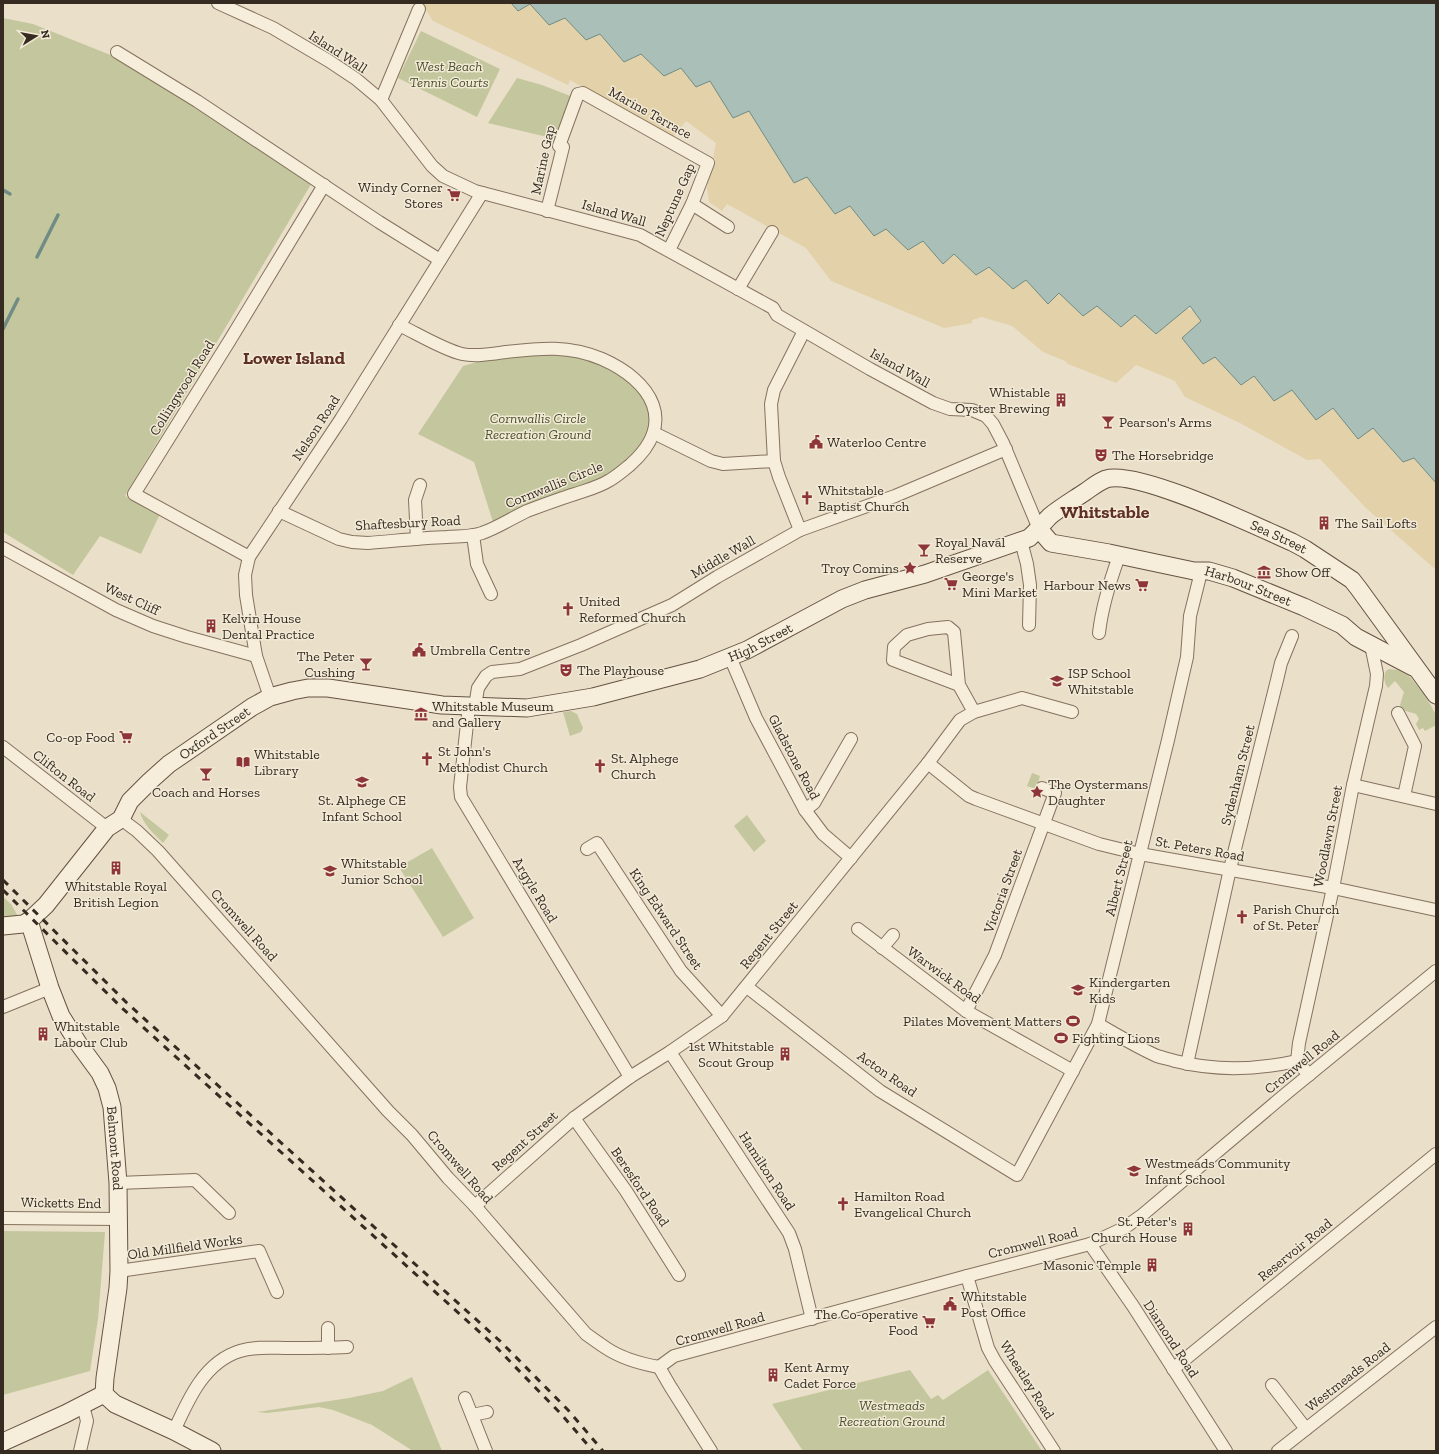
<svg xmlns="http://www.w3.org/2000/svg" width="1439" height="1454" viewBox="0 0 1439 1454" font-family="'Zilla Slab',serif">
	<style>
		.green { fill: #c4c79d }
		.sand { fill: #e3d1a9 }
		.water { fill: #a9bfb7; stroke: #708c84 }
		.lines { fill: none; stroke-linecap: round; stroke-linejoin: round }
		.stream { stroke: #708c84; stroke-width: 3.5 }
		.street-casing { stroke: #85725f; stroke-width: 14 }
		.secondary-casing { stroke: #665342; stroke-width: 19 }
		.street { stroke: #f6eddb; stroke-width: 12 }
		.secondary { stroke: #f6eddb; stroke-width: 17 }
		.rail { stroke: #362b21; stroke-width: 3; stroke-dasharray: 7 7; stroke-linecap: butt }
		.labels { text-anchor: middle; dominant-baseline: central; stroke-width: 3; stroke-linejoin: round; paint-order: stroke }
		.street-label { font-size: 14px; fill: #362b21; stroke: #f2ead7 }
		.park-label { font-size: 14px; font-style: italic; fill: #48512a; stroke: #f2ead7 }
		.poi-label { font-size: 14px; fill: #362b21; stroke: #f2ead7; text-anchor: start }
		.district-label { font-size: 18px; font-weight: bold; fill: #5f2f25; stroke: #f2ead7 }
	</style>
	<rect width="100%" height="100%" fill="#eadfc8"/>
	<g class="green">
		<path d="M3 18 33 24 113 56 313 181 125 496 160 514 141 554 100 536 73 575 3 532Z"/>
		<path d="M421 31 500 69 477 117 398 78Z"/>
		<path d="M517 78 542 85 573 97 556 139 488 123Z"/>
		<path d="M536 353 568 355 583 359 599 365 625 379 636 389 645 399 652 416 646 440 613 474 493 522 474 462 418 434 463 366 491 358Z"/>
		<path d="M1389 669 1398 670 1410 677 1425 695 1436 715V725L1425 731 1423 728 1419 730 1416 724 1419 719 1416 714 1403 710 1400 705 1404 692 1395 681 1388 688C1384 682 1383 677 1386 671Z"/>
		<path d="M571 711 577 714 583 728 581 732 570 736 563 712Z"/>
		<path d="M1032 773 1040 776 1036 789 1027 786Z"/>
		<path d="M140 812 169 835 163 843C154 834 143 824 140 812Z"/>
		<path d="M747 815 766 841 754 852 734 826Z"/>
		<path d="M432 848 474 918 443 937 399 867Z"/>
		<path d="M3 897 11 904 19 918 3 917Z"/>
		<path d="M3 1231 105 1232 98 1319 90 1371 3 1395Z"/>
		<path d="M910 1370 931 1399 938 1395 943 1400 988 1370 1042 1451H803L772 1404Z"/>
		<path d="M412 1377 442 1451H413L372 1425 333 1410 319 1407 267 1413 257 1412 349 1398 383 1391Z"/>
	</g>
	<path class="sand" d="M419 3H632L841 174 1276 343 1436 439V570L1366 508 1320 459 1307 460 1240 423 1185 397 1175 381 1136 365 1116 383 1068 364 1065 361 1043 352 1012 326 982 317 972 320V323L944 328 831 281 806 248 727 204 722 211 709 202 707 188 716 143 686 121 673 137 570 80 568 85 433 21 423 5Z"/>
	<path class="water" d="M511 3H1436V483L1414 458 1403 462 1373 428 1358 439 1333 408 1316 420 1292 390 1274 401 1254 376 1241 385 1215 357 1203 364 1182 338 1201 321 1190 306 1156 334 1135 315 1121 327 1097 306 1083 316 1059 293 1048 304 1026 280 1013 289 989 267 976 275 954 254 943 264 923 241 908 250 886 229 874 236 850 206 835 214 807 177 794 183 749 111 733 118 710 81 696 87 681 68 664 76 641 54 624 62 600 34 586 40 565 18 549 25 530 4 518 11Z"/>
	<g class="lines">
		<g class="stream">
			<path d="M3 190 10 194"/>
			<path d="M37 257 58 215"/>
			<path d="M3 329 18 299"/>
		</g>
		<g class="street-casing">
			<g id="street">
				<path d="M218 3 273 28 329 61 356 79 381 100 432 166 443 176 475 191 640 235 773 308 777 315 870 369 933 403 950 409 972 410 986 416 993 424 1003 443 1039 529"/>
				<path d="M117 52 197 101 379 222 440 260"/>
				<path d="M381 100 419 9"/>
				<path d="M692 204 728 227"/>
				<path d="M547 211 563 147 559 146 578 94 583 93 708 163 692 204 669 250"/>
				<path d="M738 289 772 232"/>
				<path d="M654 433 711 461 723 464 774 461"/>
				<path d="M279 511 339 539 352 542 368 543C394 541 421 538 447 537 458 536 471 537 482 533 497 528 512 518 527 511 543 505 559 499 575 494 587 490 599 487 610 480 617 476 624 470 630 465 678 423 652 381 602 359 569 345 541 348 506 352 492 354 476 357 462 354 444 350 416 333 399 325"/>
				<path d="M800 530 779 477 774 461 771 404 774 390 804 331"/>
				<path d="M473 535 477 564 491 594"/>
				<path d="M417 539 415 500 420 485"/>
				<path d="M1021 541 1027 564 1030 585 1029 625"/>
				<path d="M3 548 116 610 153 626 187 637 256 656"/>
				<path d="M249 557 134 494 230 340 324 185"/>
				<path d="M1099 633C1102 606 1110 581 1119 556"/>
				<path d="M730 657 756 718 805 810 823 834 851 858"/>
				<path d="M959 685 893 660 894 647 907 635 928 629 948 627 954 632 959 685 974 712"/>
				<path d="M270 697 256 656 246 595 245 575 249 557 341 419 482 193"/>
				<path d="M469 706 460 787 461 797 630 1077"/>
				<path d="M475 706 478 688 486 676 492 672 520 669 581 645 672 605 717 577 800 530 895 496 1006 449"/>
				<path d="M1398 713 1415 746 1404 796"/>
				<path d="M3 747 107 828"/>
				<path d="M928 763 969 796 976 799 1099 844 1140 854 1333 888 1436 910"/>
				<path d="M1353 785 1436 804"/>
				<path d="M805 810 814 803 851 739"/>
				<path d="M121 819 137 831 158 851 388 1111 412 1135 448 1178 475 1206 586 1334C593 1339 600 1344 606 1348 621 1358 642 1364 659 1367L674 1356 967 1276 1090 1244 1124 1228 1141 1216 1288 1092 1436 971"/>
				<path d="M587 849 597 843 681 971 722 1016"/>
				<path d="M858 929 966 1011 1073 1071"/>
				<path d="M882 948 893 935"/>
				<path d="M747 987 880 1091 1017 1175 1098 1024 1168 740 1187 657 1190 616 1199 580 1200 571"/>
				<path d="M3 1007 50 988"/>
				<path d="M966 1011 995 955 1055 793 1042 788"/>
				<path d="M1098 1024C1117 1035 1137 1047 1157 1056 1163 1058 1169 1059 1175 1061 1215 1071 1256 1070 1297 1061"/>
				<path d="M670 1052 789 1233 795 1249 812 1319"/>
				<path d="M1187 1064 1230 869 1277 680 1281 663 1292 636"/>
				<path d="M1309 1075 1297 1061 1299 1043 1333 888 1353 785 1376 686 1377 674 1371 645"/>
				<path d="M574 1118 626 1191 679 1275"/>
				<path d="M118 1183 195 1180 229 1213"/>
				<path d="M475 1206 574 1118 630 1077 670 1052 722 1016 928 763 960 720 974 712 1022 698 1072 712"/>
				<path d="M3 1218 119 1219"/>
				<path d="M1090 1244 1133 1306 1226 1451"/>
				<path d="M119 1271 259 1251 277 1292"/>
				<path d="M967 1276 988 1348 995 1361 1054 1451"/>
				<path d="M328 1328V1348"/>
				<path d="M659 1367 670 1386 711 1451"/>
				<path d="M1173 1369 1436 1154"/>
				<path d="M1272 1385 1306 1429"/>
				<path d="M465 1398 486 1451"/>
				<path d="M472 1415 487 1412"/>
				<path d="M174 1431C188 1400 204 1362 240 1351 255 1346 273 1348 289 1348 308 1348 327 1348 347 1347"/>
				<path d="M80 1451 87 1421 83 1406"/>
				<path d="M1278 1451 1436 1327"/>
			</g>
		</g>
		<g class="secondary-casing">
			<g id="secondary">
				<path id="s1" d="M1039 529 1051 543 1109 553 1194 571H1209L1233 578 1304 607 1342 625 1356 637 1413 667"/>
				<path id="s2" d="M29 921 50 988 61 1016 78 1043 100 1073 107 1088 112 1107 118 1183 119 1271 118 1288 105 1378 104 1394"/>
				<path id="s3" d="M3 926 23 924 29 921 46 905 107 828 121 819 130 801 150 781 169 764 252 707 270 697 292 691 308 688H328L442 705 527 708 593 697 700 669 747 650 842 599 865 590 925 574 1029 538C1037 531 1043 523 1050 516 1061 507 1073 500 1085 492 1091 488 1098 482 1106 479 1137 469 1258 527 1292 542L1305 549 1352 580 1359 589 1436 695"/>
				<path d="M104 1394 115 1404 174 1431 212 1451"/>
				<path d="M3 1442 65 1414 104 1394"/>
			</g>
		</g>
		<use href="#street" class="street"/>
		<use href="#secondary" class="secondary"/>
		<g class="rail">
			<path d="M3 880 127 1003 501 1342 568 1410 603 1451"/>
			<path d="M3 890 122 1008 496 1347 562 1415 593 1451"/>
		</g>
	</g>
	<defs>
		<g id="supermarket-bare" transform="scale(1.08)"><path d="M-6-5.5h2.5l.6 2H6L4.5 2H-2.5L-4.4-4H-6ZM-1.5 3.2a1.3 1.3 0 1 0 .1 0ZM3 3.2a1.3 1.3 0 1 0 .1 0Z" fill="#8d3539" stroke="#f2ead7" stroke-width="2.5" paint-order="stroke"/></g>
		<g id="building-bare" transform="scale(1.08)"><path d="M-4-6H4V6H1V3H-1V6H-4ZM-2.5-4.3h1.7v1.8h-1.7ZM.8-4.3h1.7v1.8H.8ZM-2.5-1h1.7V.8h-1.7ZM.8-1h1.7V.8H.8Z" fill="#8d3539" stroke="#f2ead7" stroke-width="2.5" paint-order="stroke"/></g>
		<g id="bar-bare" transform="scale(1.08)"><path d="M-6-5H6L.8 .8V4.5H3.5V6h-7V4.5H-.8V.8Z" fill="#8d3539" stroke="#f2ead7" stroke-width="2.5" paint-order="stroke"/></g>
		<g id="civic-bare" transform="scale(1.08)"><path d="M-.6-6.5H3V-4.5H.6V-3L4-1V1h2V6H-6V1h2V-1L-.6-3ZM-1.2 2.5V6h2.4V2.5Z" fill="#8d3539" stroke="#f2ead7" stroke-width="2.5" paint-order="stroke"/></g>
		<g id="theatre-bare" transform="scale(1.08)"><path d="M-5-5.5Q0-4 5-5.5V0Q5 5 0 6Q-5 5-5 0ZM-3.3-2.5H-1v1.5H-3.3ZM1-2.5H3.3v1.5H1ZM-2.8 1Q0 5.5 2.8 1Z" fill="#8d3539" stroke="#f2ead7" stroke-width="2.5" paint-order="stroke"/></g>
		<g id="church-bare" transform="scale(1.08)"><path d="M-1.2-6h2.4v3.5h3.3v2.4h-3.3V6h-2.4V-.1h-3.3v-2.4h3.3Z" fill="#8d3539" stroke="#f2ead7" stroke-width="2.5" paint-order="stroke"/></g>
		<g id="sight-bare" transform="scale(1.08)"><path d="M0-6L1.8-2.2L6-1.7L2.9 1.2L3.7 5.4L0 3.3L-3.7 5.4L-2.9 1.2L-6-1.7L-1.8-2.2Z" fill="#8d3539" stroke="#f2ead7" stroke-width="2.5" paint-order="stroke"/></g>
		<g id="museum-bare" transform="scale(1.08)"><path d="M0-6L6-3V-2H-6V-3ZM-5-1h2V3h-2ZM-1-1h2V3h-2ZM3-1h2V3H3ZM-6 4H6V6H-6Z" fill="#8d3539" stroke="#f2ead7" stroke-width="2.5" paint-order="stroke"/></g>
		<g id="school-bare" transform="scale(1.08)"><path d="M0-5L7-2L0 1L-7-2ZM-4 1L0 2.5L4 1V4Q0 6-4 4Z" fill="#8d3539" stroke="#f2ead7" stroke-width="2.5" paint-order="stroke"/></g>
		<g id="library-bare" transform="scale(1.08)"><path d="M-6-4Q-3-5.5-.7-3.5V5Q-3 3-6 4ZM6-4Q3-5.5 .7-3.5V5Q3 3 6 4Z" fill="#8d3539" stroke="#f2ead7" stroke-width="2.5" paint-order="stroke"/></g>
		<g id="stadium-bare" transform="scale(1.08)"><path d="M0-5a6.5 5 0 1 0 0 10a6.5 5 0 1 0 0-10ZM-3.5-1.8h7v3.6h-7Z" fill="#8d3539" stroke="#f2ead7" stroke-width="2.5" paint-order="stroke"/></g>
	</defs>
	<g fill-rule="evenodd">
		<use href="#supermarket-bare" x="454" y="195"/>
		<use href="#building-bare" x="1061" y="400"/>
		<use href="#bar-bare" x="1108" y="422"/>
		<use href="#civic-bare" x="816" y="442"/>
		<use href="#theatre-bare" x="1101" y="455"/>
		<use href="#church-bare" x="807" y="498"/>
		<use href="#building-bare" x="1324" y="523"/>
		<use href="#bar-bare" x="924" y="550"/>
		<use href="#sight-bare" x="910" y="568"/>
		<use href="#museum-bare" x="1264" y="572"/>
		<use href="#supermarket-bare" x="951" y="584"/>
		<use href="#supermarket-bare" x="1142" y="585"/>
		<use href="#church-bare" x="568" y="609"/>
		<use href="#building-bare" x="211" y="626"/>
		<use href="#civic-bare" x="419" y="650"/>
		<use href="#bar-bare" x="366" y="664"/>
		<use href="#theatre-bare" x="566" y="670"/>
		<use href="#school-bare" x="1057" y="681"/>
		<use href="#museum-bare" x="421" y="714"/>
		<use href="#supermarket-bare" x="126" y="737"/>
		<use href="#church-bare" x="427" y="759"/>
		<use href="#library-bare" x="243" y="762"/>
		<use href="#church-bare" x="600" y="766"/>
		<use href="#bar-bare" x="206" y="774"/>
		<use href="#school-bare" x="362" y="782"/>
		<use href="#sight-bare" x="1037" y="792"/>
		<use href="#building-bare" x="116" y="868"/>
		<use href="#school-bare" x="330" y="871"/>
		<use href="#church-bare" x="1242" y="917"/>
		<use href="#school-bare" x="1078" y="990"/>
		<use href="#stadium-bare" x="1073" y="1021"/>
		<use href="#building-bare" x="43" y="1034"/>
		<use href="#stadium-bare" x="1061" y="1038"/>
		<use href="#building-bare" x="785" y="1054"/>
		<use href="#school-bare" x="1134" y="1171"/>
		<use href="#church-bare" x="843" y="1204"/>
		<use href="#building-bare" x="1188" y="1229"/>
		<use href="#building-bare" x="1152" y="1265"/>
		<use href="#civic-bare" x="950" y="1304"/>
		<use href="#supermarket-bare" x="929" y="1322"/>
		<use href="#building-bare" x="773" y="1375"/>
	</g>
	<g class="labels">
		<g class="street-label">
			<text transform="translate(338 52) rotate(33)">Island Wall</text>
			<text transform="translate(650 113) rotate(29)">Marine Terrace</text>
			<text transform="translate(543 160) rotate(-78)">Marine Gap</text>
			<text transform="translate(675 200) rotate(-66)">Neptune Gap</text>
			<text transform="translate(614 213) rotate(16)">Island Wall</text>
			<text transform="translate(900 368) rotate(29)">Island Wall</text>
			<text transform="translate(182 388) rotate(-58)">Collingwood Road</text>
			<text transform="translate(316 428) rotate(-57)">Nelson Road</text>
			<text transform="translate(554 485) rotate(-22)">Cornwallis Circle</text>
			<text transform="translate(408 523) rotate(-3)">Shaftesbury Road</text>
			<text stroke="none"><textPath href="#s3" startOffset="1434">Sea Street</textPath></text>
			<text transform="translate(723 557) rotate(-30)">Middle Wall</text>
			<text stroke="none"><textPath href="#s1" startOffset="221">Harbour Street</textPath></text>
			<text transform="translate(132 599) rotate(25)">West Cliff</text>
			<text stroke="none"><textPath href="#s3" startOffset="863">High Street</textPath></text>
			<text stroke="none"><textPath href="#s3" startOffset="294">Oxford Street</textPath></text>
			<text transform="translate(794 757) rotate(62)">Gladstone Road</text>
			<text transform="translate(1238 775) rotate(-76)">Sydenham Street</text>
			<text transform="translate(64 776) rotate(38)">Clifton Road</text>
			<text transform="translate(1328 836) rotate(-79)">Woodlawn Street</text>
			<text transform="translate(1200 849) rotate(10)">St. Peters Road</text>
			<text transform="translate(1119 878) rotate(-76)">Albert Street</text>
			<text transform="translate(535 890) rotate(59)">Argyle Road</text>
			<text transform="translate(1003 891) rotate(-70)">Victoria Street</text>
			<text transform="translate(666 919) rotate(56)">King Edward Street</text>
			<text transform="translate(244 925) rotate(48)">Cromwell Road</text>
			<text transform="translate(769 935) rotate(-51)">Regent Street</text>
			<text transform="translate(944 975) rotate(36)">Warwick Road</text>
			<text transform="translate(1302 1062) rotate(-39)">Cromwell Road</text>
			<text transform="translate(887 1074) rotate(35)">Acton Road</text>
			<text transform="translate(525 1141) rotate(-42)">Regent Street</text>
			<text stroke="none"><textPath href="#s2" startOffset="247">Belmont Road</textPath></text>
			<text transform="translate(460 1167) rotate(49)">Cromwell Road</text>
			<text transform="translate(767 1171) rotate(57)">Hamilton Road</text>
			<text transform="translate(640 1187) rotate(56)">Beresford Road</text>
			<text transform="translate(61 1203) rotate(1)">Wicketts End</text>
			<text transform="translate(1033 1243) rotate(-14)">Cromwell Road</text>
			<text transform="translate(185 1247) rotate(-8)">Old Millfield Works</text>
			<text transform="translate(1295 1250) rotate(-39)">Reservoir Road</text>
			<text transform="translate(720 1329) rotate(-16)">Cromwell Road</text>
			<text transform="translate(1171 1339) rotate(57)">Diamond Road</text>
			<text transform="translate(1348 1377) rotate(-38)">Westmeads Road</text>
			<text transform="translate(1027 1380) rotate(58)">Wheatley Road</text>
		</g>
		<g class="park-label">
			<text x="449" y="66">West Beach<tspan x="449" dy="16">Tennis Courts</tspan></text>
			<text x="538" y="418">Cornwallis Circle<tspan x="538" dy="16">Recreation Ground</tspan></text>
			<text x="892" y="1405">Westmeads<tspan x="892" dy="16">Recreation Ground</tspan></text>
		</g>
		<g class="poi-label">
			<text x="443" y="187" text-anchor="end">Windy Corner<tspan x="443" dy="16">Stores</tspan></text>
			<text x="1050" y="392" text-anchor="end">Whistable<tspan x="1050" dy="16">Oyster Brewing</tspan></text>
			<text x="1119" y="422">Pearson's Arms</text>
			<text x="827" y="442">Waterloo Centre</text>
			<text x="1112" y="455">The Horsebridge</text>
			<text x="818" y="490">Whitstable<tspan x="818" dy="16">Baptist Church</tspan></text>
			<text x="1335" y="523">The Sail Lofts</text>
			<text x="935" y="542">Royal Naval<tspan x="935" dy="16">Reserve</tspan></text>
			<text x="899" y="568" text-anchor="end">Troy Comins</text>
			<text x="1275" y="572">Show Off</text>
			<text x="962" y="576">George's<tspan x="962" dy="16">Mini Market</tspan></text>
			<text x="1131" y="585" text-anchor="end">Harbour News</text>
			<text x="579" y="601">United<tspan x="579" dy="16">Reformed Church</tspan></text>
			<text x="222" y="618">Kelvin House<tspan x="222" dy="16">Dental Practice</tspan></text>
			<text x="430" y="650">Umbrella Centre</text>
			<text x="355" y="656" text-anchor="end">The Peter<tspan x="355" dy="16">Cushing</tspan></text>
			<text x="577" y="670">The Playhouse</text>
			<text x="1068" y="673">ISP School<tspan x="1068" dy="16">Whitstable</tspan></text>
			<text x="432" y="706">Whitstable Museum<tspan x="432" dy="16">and Gallery</tspan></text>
			<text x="115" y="737" text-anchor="end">Co-op Food</text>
			<text x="438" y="751">St John's<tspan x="438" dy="16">Methodist Church</tspan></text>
			<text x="254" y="754">Whitstable<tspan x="254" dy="16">Library</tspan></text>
			<text x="611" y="758">St. Alphege<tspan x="611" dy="16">Church</tspan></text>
			<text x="1048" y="784">The Oystermans<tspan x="1048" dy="16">Daughter</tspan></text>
			<text x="206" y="792" text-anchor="middle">Coach and Horses</text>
			<text x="362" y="800" text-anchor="middle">St. Alphege CE<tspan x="362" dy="16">Infant School</tspan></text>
			<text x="341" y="863">Whitstable<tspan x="341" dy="16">Junior School</tspan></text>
			<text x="116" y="886" text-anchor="middle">Whitstable Royal<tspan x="116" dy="16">British Legion</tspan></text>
			<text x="1253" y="909">Parish Church<tspan x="1253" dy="16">of St. Peter</tspan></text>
			<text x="1089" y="982">Kindergarten<tspan x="1089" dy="16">Kids</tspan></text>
			<text x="1062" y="1021" text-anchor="end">Pilates Movement Matters</text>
			<text x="54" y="1026">Whitstable<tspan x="54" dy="16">Labour Club</tspan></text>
			<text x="1072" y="1038">Fighting Lions</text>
			<text x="774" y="1046" text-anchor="end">1st Whitstable<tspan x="774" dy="16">Scout Group</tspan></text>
			<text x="1145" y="1163">Westmeads Community<tspan x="1145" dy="16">Infant School</tspan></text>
			<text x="854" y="1196">Hamilton Road<tspan x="854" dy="16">Evangelical Church</tspan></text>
			<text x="1177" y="1221" text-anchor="end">St. Peter's<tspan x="1177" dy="16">Church House</tspan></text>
			<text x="1141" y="1265" text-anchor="end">Masonic Temple</text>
			<text x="961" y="1296">Whitstable<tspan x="961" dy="16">Post Office</tspan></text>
			<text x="918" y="1314" text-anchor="end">The Co-operative<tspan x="918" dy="16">Food</tspan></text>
			<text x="784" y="1367">Kent Army<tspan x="784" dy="16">Cadet Force</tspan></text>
		</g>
		<g class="district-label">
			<text x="294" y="358">Lower Island</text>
			<text x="1105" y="512">Whitstable</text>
		</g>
	</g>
	<rect width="1439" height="1454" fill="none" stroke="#362b21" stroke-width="8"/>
	<g transform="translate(36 36) rotate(79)" stroke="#f2ead7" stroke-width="3" paint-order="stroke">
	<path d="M0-3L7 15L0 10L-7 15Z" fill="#362b21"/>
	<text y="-6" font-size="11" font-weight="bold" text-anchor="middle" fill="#362b21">N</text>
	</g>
</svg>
